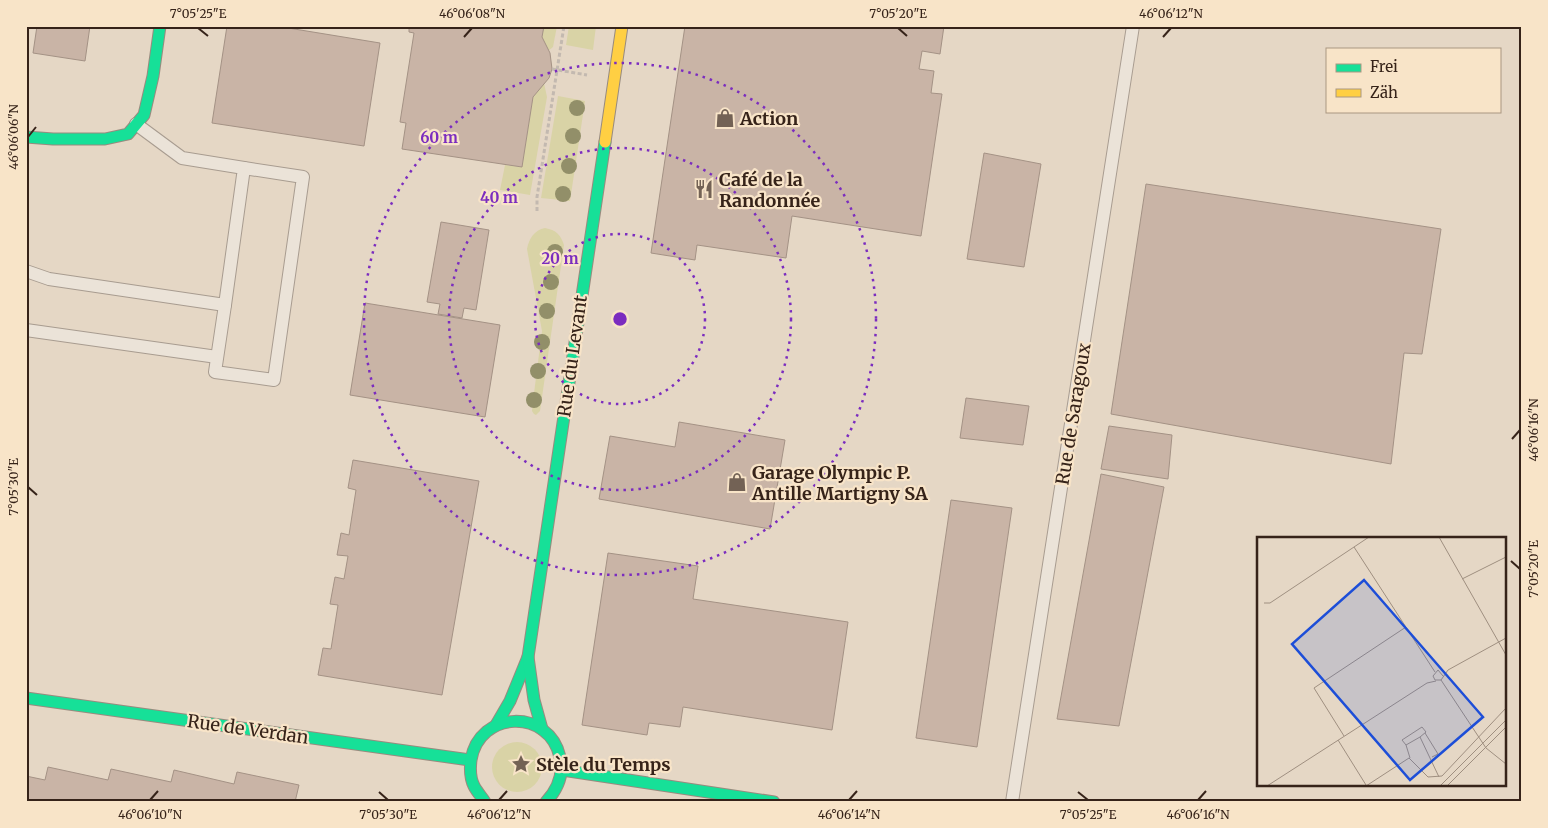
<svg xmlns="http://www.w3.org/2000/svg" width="1548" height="828" viewBox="0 0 1548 828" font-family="Merriweather,serif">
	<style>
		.green { fill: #d9d3a6 }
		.building { fill: #c9b4a6; stroke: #a49285 }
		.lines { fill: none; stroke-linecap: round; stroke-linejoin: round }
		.lane-casing { stroke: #a89c90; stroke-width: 14 }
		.fast-casing { stroke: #988b7f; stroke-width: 13 }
		.slow-casing { stroke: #988b7f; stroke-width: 13 }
		.path { stroke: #c3b9b0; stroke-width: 3; stroke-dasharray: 4 2.5; stroke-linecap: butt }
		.lane { stroke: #ebe3d8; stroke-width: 12 }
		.fast { stroke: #16e098; stroke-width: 11 }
		.slow { stroke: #ffcf43; stroke-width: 11 }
		.tree { fill: #928f69 }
		.ticks { fill: none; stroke: #362319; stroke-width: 2 }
		.ring { fill: none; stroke: #7b2cbf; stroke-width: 2.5; stroke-dasharray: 2.5 5 }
		.labels { text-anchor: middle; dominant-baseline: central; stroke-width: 4.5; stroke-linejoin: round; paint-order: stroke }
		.poi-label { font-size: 18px; font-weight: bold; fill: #362319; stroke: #f8e4c8; text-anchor: start }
		.street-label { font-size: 18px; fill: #362319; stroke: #f8e4c8 }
		.inset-road { fill: none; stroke: #9f8f80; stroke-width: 1 }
		.view { fill: #1d4ed8; fill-opacity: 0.15; stroke: #1d4ed8; stroke-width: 2.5 }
		.inset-edge { fill: none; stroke: #362319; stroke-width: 2.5 }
		.centre { fill: #7b2cbf; stroke: #f8e4c8; stroke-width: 2.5 }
		.ring-label { font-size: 15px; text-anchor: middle; font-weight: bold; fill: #7b2cbf; stroke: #f8e4c8; stroke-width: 4.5; stroke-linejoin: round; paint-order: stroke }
		.neatline { fill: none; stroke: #362319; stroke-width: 2 }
		.ticks-label { font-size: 12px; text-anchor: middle; fill: #362319 }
	</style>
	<rect width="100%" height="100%" fill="#e5d7c5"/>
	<g class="green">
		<path d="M544 26H557L553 47 548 51 542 37Z"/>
		<path d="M569 26H596L593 50 566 45Z"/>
		<path d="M544 83 547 97 530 195 500 190 505 165 522 167 533 97Z"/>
		<path d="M558 96 585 101 570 201 541 198Z"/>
		<path d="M545 228C556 230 561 235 564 245L540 411 536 415 534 414 532 411 533 401 542 331 527 249C529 239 534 230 545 228Z"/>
		<circle cx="517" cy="767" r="25"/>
	</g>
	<g class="building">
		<path d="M37 26H90L85 61 33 53Z"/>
		<path d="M227 26H276L380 43 364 146 212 123Z"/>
		<path d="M409 26H544L542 37 550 53 552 69 549 78 533 97 522 167 402 149 406 123 400 122 414 33 409 32Z"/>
		<path d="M685 26H944L940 54 922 51 919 69 934 71 931 93 942 94 921 236 792 216 786 258 697 245 695 260 651 253Z"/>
		<path d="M984 153 1041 164 1024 267 967 259Z"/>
		<path d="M1146 184 1441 229 1422 354 1404 353 1391 464 1111 414Z"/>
		<path d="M441 222 489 230 476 310 464 308 462 318 438 314 440 304 427 302Z"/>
		<path d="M365 303 500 325 485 417 350 395Z"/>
		<path d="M966 398 1029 406 1023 445 960 438Z"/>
		<path d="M679 422 785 440 770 529 599 499 610 436 675 447Z"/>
		<path d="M1109 426 1172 435 1168 479 1101 469Z"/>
		<path d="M353 460 479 481 442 695 318 675 323 648 331 649 338 605 330 604 335 577 344 579 348 556 337 555 341 533 349 535 356 490 348 488Z"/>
		<path d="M1101 474 1164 487 1119 726 1057 719Z"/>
		<path d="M951 500 1012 508 977 747 916 738Z"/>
		<path d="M608 553 698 566 693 599 848 622 832 730 683 707 680 727 649 723 647 735 582 725Z"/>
		<path d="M48 767 108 780 111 769 171 782 174 770 234 784 237 772 299 785 295 802H26V776L45 780Z"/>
	</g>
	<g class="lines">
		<g class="lane-casing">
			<g id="lane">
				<path d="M26 271 49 279 225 305 244 168 182 158 136 124"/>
				<path d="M225 305 215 372 274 380 303 177 244 168"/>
				<path d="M26 330 217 357"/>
				<path d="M1012 802 1133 26"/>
			</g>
		</g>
		<g class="fast-casing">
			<g id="fast">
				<path d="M26 137 53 139H105L128 134 144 115 153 76 160 26"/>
				<path d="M26 698 470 760"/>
				<path d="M496 725 510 701 528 657"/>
				<path d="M542 729 534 700 528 657 605 142"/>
				<path d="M562 770 774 802"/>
				<path d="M485 802C482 797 477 792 474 786 470 778 470 768 471 760 479 710 549 708 560 757 564 774 558 789 546 802"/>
			</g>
		</g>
		<g class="slow-casing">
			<path id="slow" d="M605 142 622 26"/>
		</g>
		<g class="path">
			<path d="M552 69 587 75"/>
			<path d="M537 211V197L564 26"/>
		</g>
		<use href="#lane" class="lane"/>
		<use href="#fast" class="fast"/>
		<use href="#slow" class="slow"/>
	</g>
	<g class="tree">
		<circle cx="577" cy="108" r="8"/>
		<circle cx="573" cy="136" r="8"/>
		<circle cx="569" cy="166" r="8"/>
		<circle cx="563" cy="194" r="8"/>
		<circle cx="555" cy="252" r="8"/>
		<circle cx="551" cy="282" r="8"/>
		<circle cx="547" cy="311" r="8"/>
		<circle cx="542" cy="342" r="8"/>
		<circle cx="538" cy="371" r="8"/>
		<circle cx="534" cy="400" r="8"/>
	</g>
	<path class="ticks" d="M198 28 208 36M898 28 907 36M464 37 472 28M1163 37 1171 28M28 137 36 127M1512 439 1520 430M28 487 37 495M1511 561 1520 569M379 792 388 800M1078 792 1088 800M150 800 158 791M499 800 507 791M849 800 857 791M1198 800 1206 791"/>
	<g class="ring">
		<circle cx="620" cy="319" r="85"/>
		<circle cx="620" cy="319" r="171"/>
		<circle cx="620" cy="319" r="256"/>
	</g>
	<defs>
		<g id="shop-bare" transform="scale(1.5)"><path d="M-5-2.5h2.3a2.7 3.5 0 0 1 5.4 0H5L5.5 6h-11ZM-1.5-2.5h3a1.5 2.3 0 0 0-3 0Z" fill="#736255" stroke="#f8e4c8" stroke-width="2.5" paint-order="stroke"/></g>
		<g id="restaurant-bare" transform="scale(1.5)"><path d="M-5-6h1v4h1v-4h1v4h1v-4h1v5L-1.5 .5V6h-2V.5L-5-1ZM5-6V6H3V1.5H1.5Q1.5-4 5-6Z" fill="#736255" stroke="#f8e4c8" stroke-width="2.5" paint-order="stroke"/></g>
		<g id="sight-bare" transform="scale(1.5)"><path d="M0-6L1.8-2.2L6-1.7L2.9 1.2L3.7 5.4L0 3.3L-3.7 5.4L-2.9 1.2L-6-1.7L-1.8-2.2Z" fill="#736255" stroke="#f8e4c8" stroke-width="2.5" paint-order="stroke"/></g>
	</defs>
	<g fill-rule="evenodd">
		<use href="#shop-bare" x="725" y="118"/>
		<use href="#restaurant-bare" x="704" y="189"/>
		<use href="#shop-bare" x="737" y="482"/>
		<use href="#sight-bare" x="521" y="764"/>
	</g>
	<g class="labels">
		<g class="poi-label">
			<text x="740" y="118">Action</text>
			<text x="719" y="179">Café de la<tspan x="719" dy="21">Randonnée</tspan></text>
			<text x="752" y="472">Garage Olympic P.<tspan x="752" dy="21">Antille Martigny SA</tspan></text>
			<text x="536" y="764">Stèle du Temps</text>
		</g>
		<g class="street-label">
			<text transform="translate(572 356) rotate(-82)">Rue du Levant</text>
			<text transform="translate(1073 414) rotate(-81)">Rue de Saragoux</text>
			<text transform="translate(248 729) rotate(8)">Rue de Verdan</text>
		</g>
	</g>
	<g transform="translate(1257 537)">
		<rect width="249" height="249" fill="#e5d7c5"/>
		<path class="inset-road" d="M182 0 249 118M97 10 178 135M205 42 249 20M7 66H13L112 0M186 139 181 133 176 139 178 143H184L191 133 249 101M184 143 229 211 249 227M168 196 181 217 175 220M87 199 57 151 149 90M81 203 109 248M149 208 145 203 165 190 169 195 163 200M153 221 149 208 163 200 182 240M10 249 170 146 179 144M109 249 152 221 171 240 185 239 249 171M183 249 249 183M190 249 249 190"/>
		<path class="view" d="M107 43 226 180 153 243 35 107Z"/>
		<rect width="249" height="249" class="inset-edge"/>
	</g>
	<circle cx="620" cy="319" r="8" class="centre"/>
	<g class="ring-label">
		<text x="439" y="143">60 m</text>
		<text x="499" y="203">40 m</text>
		<text x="560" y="264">20 m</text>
	</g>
	<rect width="1548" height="828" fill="none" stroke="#f8e4c8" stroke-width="55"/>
	<rect x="1326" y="48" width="175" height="65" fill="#f8e4c8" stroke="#aa9782"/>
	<rect x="1336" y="64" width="25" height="8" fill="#16e098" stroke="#aa9782"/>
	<text x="1370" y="72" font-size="15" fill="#362319">Frei</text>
	<rect x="1336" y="89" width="25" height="8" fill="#ffcf43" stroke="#aa9782"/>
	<text x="1370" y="98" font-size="15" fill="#362319">Zäh</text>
	<rect x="28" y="28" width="1492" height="772" class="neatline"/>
	<g class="ticks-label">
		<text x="198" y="18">7°05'25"E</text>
		<text x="472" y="18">46°06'08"N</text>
		<text x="898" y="18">7°05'20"E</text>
		<text x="1171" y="18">46°06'12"N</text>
		<text transform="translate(14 137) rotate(-90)" y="4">46°06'06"N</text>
		<text transform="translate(1534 430) rotate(-90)" y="4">46°06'16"N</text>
		<text transform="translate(14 487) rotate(-90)" y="4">7°05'30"E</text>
		<text transform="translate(1534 569) rotate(-90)" y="4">7°05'20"E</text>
		<text x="150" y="819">46°06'10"N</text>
		<text x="388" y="819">7°05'30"E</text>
		<text x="499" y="819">46°06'12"N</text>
		<text x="849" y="819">46°06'14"N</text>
		<text x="1088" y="819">7°05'25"E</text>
		<text x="1198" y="819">46°06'16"N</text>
	</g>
</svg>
